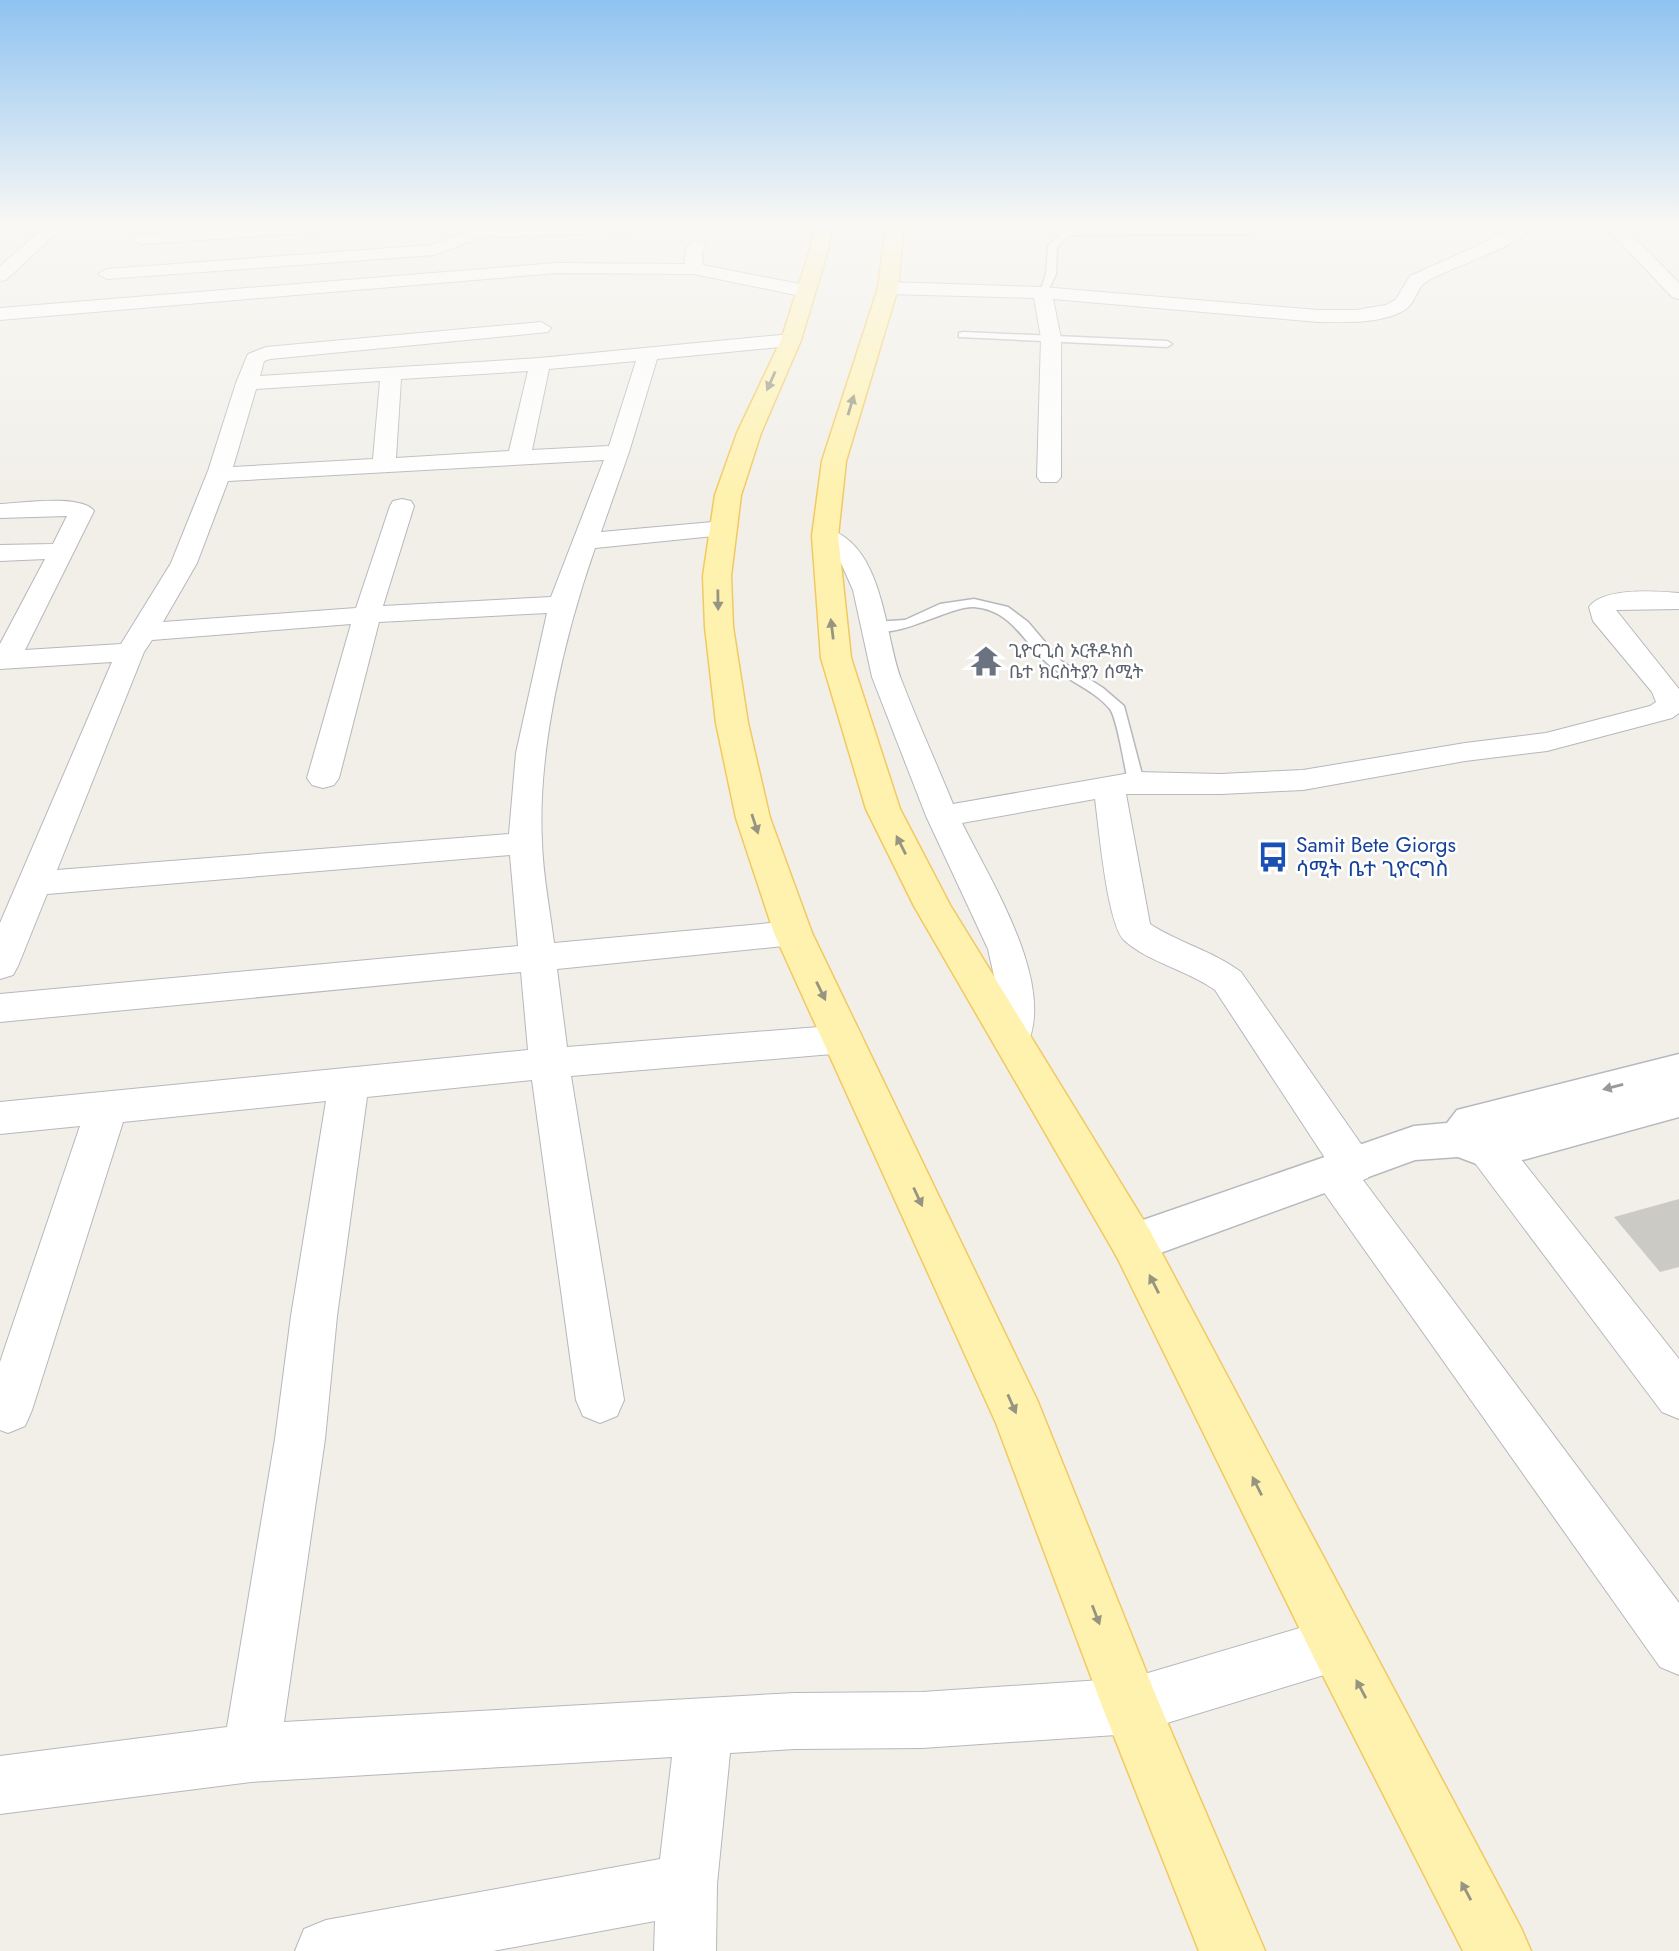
<svg xmlns="http://www.w3.org/2000/svg" width="1679" height="1951" viewBox="0 0 1679 1951" font-family="Jost,'Noto Sans Ethiopic',sans-serif">
	<style>
		.building { fill: #cccac5 }
		.lines { fill: none; stroke-linecap: round; stroke-linejoin: round }
		.lane-casing { stroke: #b5b8bc; stroke-width: 3 }
		.street-casing { stroke: #b5b8bc; stroke-width: 2 }
		.secondary-casing { stroke: #b6babf; stroke-width: 3 }
		.primary-casing { stroke: #f2c960; stroke-width: 3 }
		.lane { fill: #fff; fill-rule: evenodd }
		.street { fill: #fff; fill-rule: evenodd }
		.secondary { fill: #fff; fill-rule: evenodd }
		.primary { fill: #fff2af; fill-rule: evenodd }
		.oneway { fill: #979581 }
		.oneway2 { fill: #979a9d }
		.labels { text-anchor: middle; dominant-baseline: central; stroke-width: 5; stroke-linejoin: round; paint-order: stroke }
		.far-worship-label { font-size: 18px; fill: #5b616d; stroke: #fff; text-anchor: start }
		.transit-label { font-size: 21px; fill: #164399; stroke: #fff; text-anchor: start }
	</style>
	<rect width="100%" height="100%" fill="#f1efe8"/>
	<path class="building" d="M1679 1199V1267L1660 1272 1614 1217Z"/>
	<g class="lines">
		<g class="lane-casing">
			<g id="lane">
				<path d="M1060 224H1068L1069 229 1244 228 1249 224H1258L1255 231 1244 234 1070 235 1057 247 1056 274 1047 293 1039 295 1046 274 1048 246 1061 234Z"/>
				<path d="M963 332 1167 341 1172 344 1167 347 959 337V333Z"/>
				<path d="M974 599 1008 607 1028 622 1061 661 1103 688 1124 706 1144 782 1142 786 1136 787 1128 782C1125 768 1117 718 1110 709 1095 691 1071 682 1053 668 1025 647 1014 610 974 607 947 606 888 646 867 626L874 622 905 620 940 604Z"/>
			</g>
		</g>
		<g class="street-casing">
			<g id="street">
				<path d="M48 224H66L6 280 0 281V266Z"/>
				<path d="M283 224H371L363 229 141 244 132 239 141 234Z"/>
				<path d="M479 224 500 227 716 224 708 229 500 237 488 235 434 255 107 279 98 274 107 269 431 245 479 227Z"/>
				<path d="M1516 224H1537C1514 250 1456 264 1426 282 1414 290 1417 306 1399 313 1375 324 1344 322 1318 322L1053 299 1061 338V477L1057 482H1041L1037 477 1041 338 1034 298 888 294 879 288 888 282 1042 287 1318 310H1356L1386 305 1396 299 1410 276 1481 244Z"/>
				<path d="M1603 224H1621L1679 283V299L1672 297Z"/>
				<path d="M697 240 706 245 702 253 703 265 805 285 814 291 805 297 694 274 556 273 0 320V308L556 263 685 264C684 253 686 243 697 240Z"/>
				<path d="M541 322 551 328 548 332 270 359 264 361 260 376 540 358 791 334 798 336 801 340 798 344 791 346 657 359 629 452 601 532 724 521 733 523 736 528 733 533 724 535 595 548C565 634 537 750 542 842 543 876 550 910 554 943L793 921 806 924 811 933 806 942 793 945 557 969 567 1047 844 1025 858 1029 863 1039 858 1049 844 1053 571 1076 624 1400 617 1416 600 1423 583 1416 576 1400 532 1080 367 1097 337 1316 325 1439 284 1722 795 1693 922 1692 1131 1678 1337 1617 1356 1625 1364 1644 1356 1663 1337 1671 1131 1734 922 1748 795 1749 730 1753 717 1884 716 1951H654L655 1921 493 1951H295L304 1929 326 1920 660 1859 672 1757 251 1782 0 1814V1756L227 1727 275 1439 291 1316 326 1101 123 1122 32 1410 25 1426 8 1433 0 1430V1362L80 1126 0 1134V1102L528 1050 521 972 0 1022V994L518 946 510 855 47 894 18 966 13 975 0 979V923L112 662 0 669V644L45 559 0 561V545L53 544 67 516 0 518V504C21 503 82 494 94 511L25 650 121 644 171 563 208 471 236 383 248 354 266 347ZM636 361 609 446 532 450 549 369ZM528 371 509 451 396 458 401 379ZM380 381 373 459 233 467 256 389ZM604 460 551 597 383 606 414 506 411 501 402 499 393 501 390 506 356 608 163 622 197 563 228 481ZM547 613 516 753 509 834 57 870 144 652 152 640 351 624 307 778 312 785 323 788 334 785 339 778 379 622Z"/>
				<path d="M825 528C884 543 884 634 901 679 917 721 936 762 953 804L1136 772 1221 774 1303 770 1465 743 1546 733 1650 706 1656 702 1652 692 1593 621 1589 607C1603 587 1656 591 1679 593V609L1616 610 1679 689V713L1672 718 1547 751 1465 761 1303 790 1221 794H1126L1150 924C1179 943 1213 951 1241 972L1368 1154 1374 1166 1368 1178 1363 1180 1679 1603V1675L1660 1667 1318 1184 1312 1172 1318 1160 1325 1158 1215 990C1187 970 1150 963 1125 941 1107 926 1099 827 1095 799L962 823C990 880 1059 987 1025 1049L1011 1053 997 1049 992 1039 996 985 988 949 926 816 872 677 853 590 841 563 812 536 816 531Z"/>
				<path d="M1473 1107 1487 1112 1505 1139 1679 1359V1419L1662 1412 1475 1163 1453 1123 1459 1112Z"/>
			</g>
		</g>
		<g class="secondary-casing">
			<path id="secondary" d="M1679 1054V1117L1490 1169 1458 1157 1415 1160 1133 1263 1117 1257 1110 1243 1117 1229 1414 1126 1447 1123 1457 1110Z"/>
		</g>
		<g class="primary-casing">
			<g id="primary">
				<path d="M815 224H833L828 250 801 340 761 433 741 495 731 576 733 627 748 723 770 818 812 933 1038 1402 1156 1696 1265 1951H1199L1102 1706 996 1423 774 933 736 818 716 723 705 627 703 576 715 495 737 433 781 340 810 250Z"/>
				<path d="M886 224H904L898 288 846 461 838 536 851 658 900 809 950 905 1149 1229 1521 1928 1531 1951H1463L1317 1664 1117 1257 914 906 866 809 821 658 812 536 822 461 878 288Z"/>
			</g>
		</g>
		<use href="#lane" class="lane"/>
		<use href="#street" class="street"/>
		<use href="#secondary" class="secondary"/>
		<use href="#primary" class="primary"/>
	</g>
	<defs><path id="oneway-solid" d="M-6-.8H1V-3.2L6.5 0L1 3.2V.8H-6Z" transform="scale(1.75)"/></defs>
	<g class="oneway">
		<use href="#oneway-solid" transform="translate(771 381) rotate(114)"/>
		<use href="#oneway-solid" transform="translate(851 405) rotate(-73)"/>
		<use href="#oneway-solid" transform="translate(718 600) rotate(89)"/>
		<use href="#oneway-solid" transform="translate(832 629) rotate(-97)"/>
		<use href="#oneway-solid" transform="translate(755 824) rotate(72)"/>
		<use href="#oneway-solid" transform="translate(901 845) rotate(-117)"/>
		<use href="#oneway-solid" transform="translate(821 991) rotate(64)"/>
		<use href="#oneway-solid" transform="translate(918 1197) rotate(65)"/>
		<use href="#oneway-solid" transform="translate(1154 1284) rotate(-117)"/>
		<use href="#oneway-solid" transform="translate(1012 1404) rotate(66)"/>
		<use href="#oneway-solid" transform="translate(1257 1486) rotate(-117)"/>
		<use href="#oneway-solid" transform="translate(1096 1615) rotate(69)"/>
		<use href="#oneway-solid" transform="translate(1361 1689) rotate(-118)"/>
		<use href="#oneway-solid" transform="translate(1466 1891) rotate(-118)"/>
	</g>
	<use class="oneway2" href="#oneway-solid" transform="translate(1613 1087) rotate(166)"/>
	<linearGradient id="sky" x2="0" y2="1"><stop stop-color="#8fc3f1"/><stop offset="0.45" stop-color="#f9f8f5"/><stop offset="1" stop-color="#f9f8f5" stop-opacity="0"/></linearGradient>
	<rect width="1679" height="498" fill="url(#sky)"/>
	<defs>
		<g id="temple-bare" transform="scale(2.415)"><path d="M0-6L5-2H3V0L6.5 2.5H4V6H1.5V3h-3V6H-4V2.5H-6.5L-3 0V-2H-5Z" fill="#6b7280" stroke="#fff" stroke-width="2.5" paint-order="stroke"/></g>
		<g id="bus-bare" transform="scale(2.415)"><path d="M-5-6H5V4H4V6H2V4H-2V6H-4V4H-5ZM-3.5-4V0h7V-4ZM-3.5 1.2v1.5H-2V1.2ZM2 1.2v1.5H3.5V1.2Z" fill="#1a4fb4" stroke="#fff" stroke-width="2.5" paint-order="stroke"/></g>
	</defs>
	<g fill-rule="evenodd">
		<use href="#temple-bare" x="986" y="661"/>
		<use href="#bus-bare" x="1273" y="857"/>
	</g>
	<g class="labels">
		<g class="far-worship-label">
			<text x="1009" y="651">ጊዮርጊስ ኦርቶዶክስ<tspan x="1009" dy="21">ቤተ ክርስትያን ሰሚት</tspan></text>
		</g>
		<g class="transit-label">
			<text x="1296" y="845">Samit Bete Giorgs<tspan x="1296" dy="24">ሳሚት ቤተ ጊዮርግስ</tspan></text>
		</g>
	</g>
</svg>
